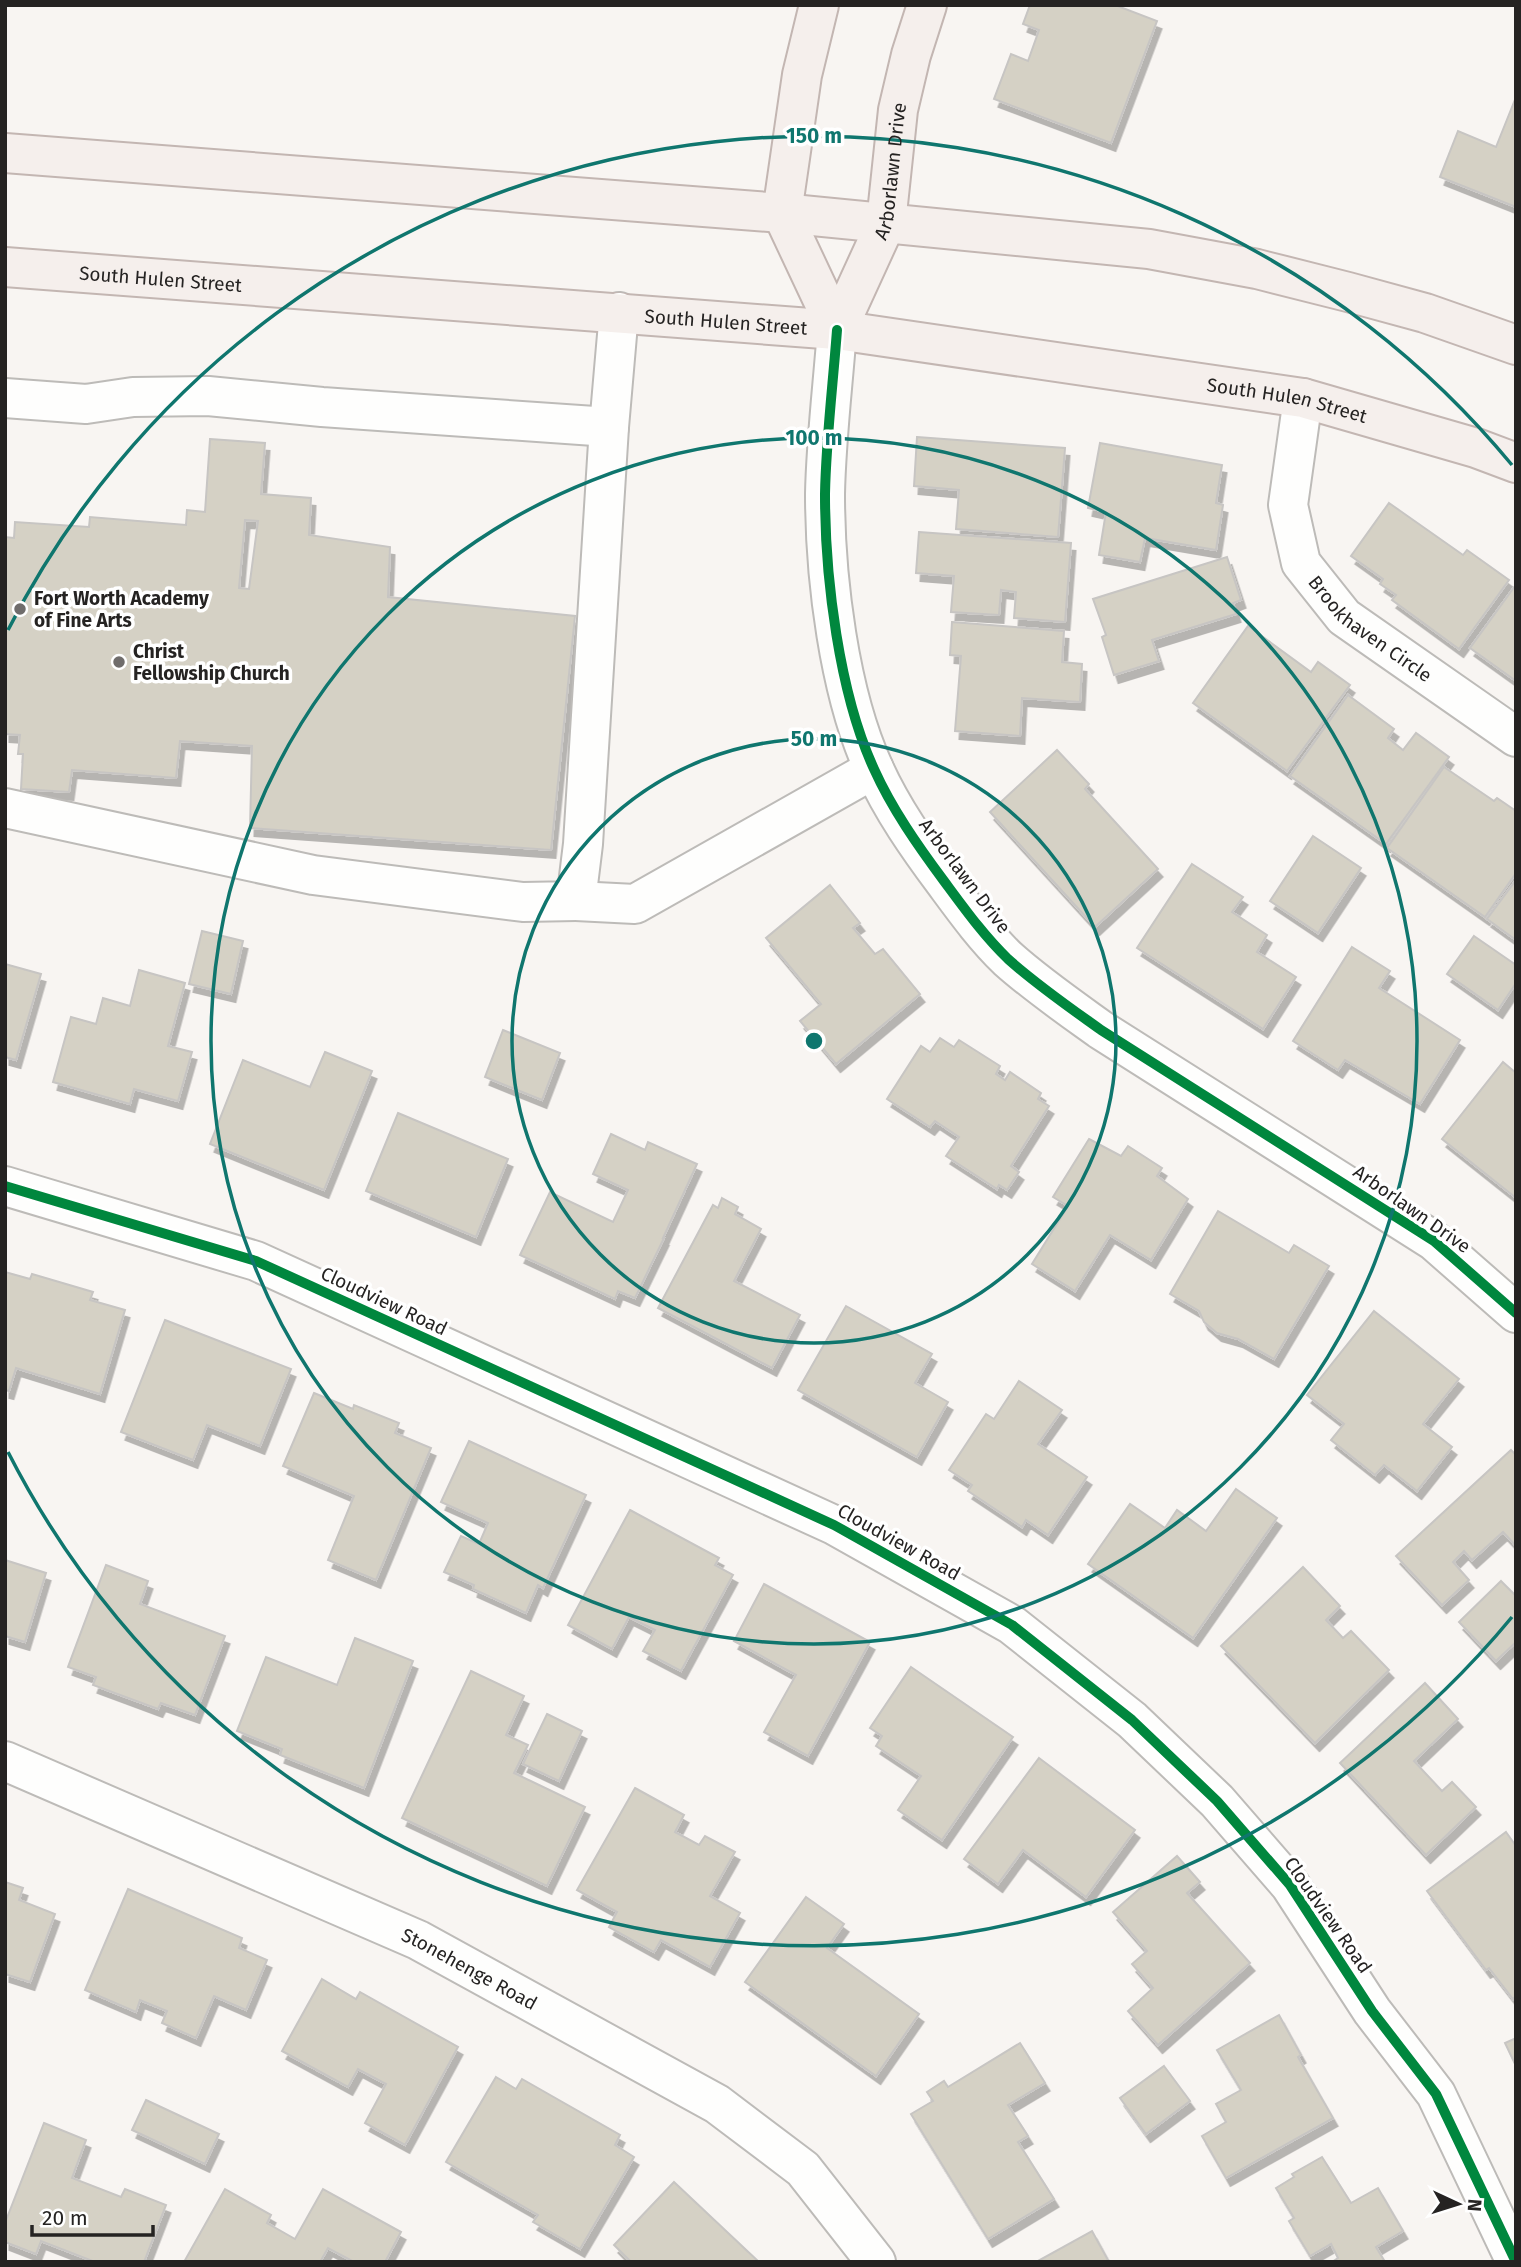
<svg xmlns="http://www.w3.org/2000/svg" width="1521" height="2267" viewBox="0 0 1521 2267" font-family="'Fira Sans',sans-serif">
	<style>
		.building { fill: #d5d1c5; stroke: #c7c5c3; stroke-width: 2; fill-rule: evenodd; filter: url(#shadow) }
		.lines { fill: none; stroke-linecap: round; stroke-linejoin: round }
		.minor-casing { stroke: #bdbbb8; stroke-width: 42 }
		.major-casing { stroke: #c3b6b2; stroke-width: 42 }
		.minor { stroke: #fefefd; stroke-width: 38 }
		.major { stroke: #f5efec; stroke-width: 38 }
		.cycleway-casing { stroke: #fff; stroke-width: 15 }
		.cycleway { stroke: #00873e; stroke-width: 10 }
		.ring { fill: none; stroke: #0f766e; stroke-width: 3.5 }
		.poi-dot { fill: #6f6c6b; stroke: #fff; stroke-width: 2.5 }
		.labels { text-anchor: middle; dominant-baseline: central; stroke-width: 7; stroke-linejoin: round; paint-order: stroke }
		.street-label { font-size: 19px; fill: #252322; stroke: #fff }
		.poi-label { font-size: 19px; font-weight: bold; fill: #252322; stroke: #fff; text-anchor: start }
		.centre { fill: #0f766e; stroke: #fff; stroke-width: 3.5 }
		.ring-label { font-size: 21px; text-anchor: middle; font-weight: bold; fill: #0f766e; stroke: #fff; stroke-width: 7; stroke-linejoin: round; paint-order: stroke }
	</style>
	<defs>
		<filter id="shadow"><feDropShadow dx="4.5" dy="8" stdDeviation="0" flood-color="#0004"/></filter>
	</defs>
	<rect width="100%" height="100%" fill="#f8f5f2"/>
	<g class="building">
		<path d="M1030 5H1115L1157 21 1111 143 994 99 1011 54 1028 61 1039 30 1023 24Z"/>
		<path d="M1516 97V207L1440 177 1458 131 1496 147Z"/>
		<path d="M917 437 1065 448 1058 537 956 529 959 490 914 486Z"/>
		<path d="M210 439 265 443 261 494 311 498 309 535 390 547 388 597 575 616 551 850 250 828 252 746 180 741 176 778 72 770 69 792 21 789 23 754H18L20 735 5 734V537L14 538 15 522 89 527 90 517 186 525 187 510 205 512ZM245 520 258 521 249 589 239 588Z"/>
		<path d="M1100 443 1222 465 1216 503 1223 505 1216 550 1145 538 1140 562 1099 555 1106 512 1088 508Z"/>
		<path d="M1389 503 1463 555 1467 550 1509 580 1459 649 1392 600 1396 595 1380 584 1383 579 1351 556Z"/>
		<path d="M919 532 1071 543 1065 622 1014 618 1016 592 1001 590 999 615 951 612 954 576 916 573Z"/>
		<path d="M1227 557 1241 600 1233 603 1236 614 1152 640 1159 661 1114 675 1102 637 1106 635 1093 599Z"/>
		<path d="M1515 586H1516V681L1470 648Z"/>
		<path d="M952 622 1064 631 1062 662 1082 664 1080 702 1022 698 1020 736 955 731 961 656 950 655Z"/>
		<path d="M1248 626 1311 672 1318 662 1350 685 1287 771 1193 703Z"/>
		<path d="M1348 695 1394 729 1388 738 1403 750 1416 733 1449 757 1386 844 1290 776Z"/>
		<path d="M1057 750 1089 784 1085 789 1158 869 1095 927 990 812Z"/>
		<path d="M1444 767 1494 801 1497 798 1516 811V873L1485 917 1387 848Z"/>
		<path d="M1313 836 1361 868 1318 933 1270 901Z"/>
		<path d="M1192 864 1243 897 1232 912 1267 935 1257 952 1296 977 1263 1029 1137 948Z"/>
		<path d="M1516 880V940L1487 919Z"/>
		<path d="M830 885 860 923 853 928 875 954 883 949 920 994 836 1064 800 1021 821 1004 766 938Z"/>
		<path d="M202 931 243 941 231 994 189 984Z"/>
		<path d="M1474 936 1516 965V983L1498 1010 1447 974Z"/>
		<path d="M1352 947 1390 971 1379 988 1460 1040 1420 1104 1345 1060 1338 1070 1293 1041Z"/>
		<path d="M5 964 41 974 16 1060 5 1057Z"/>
		<path d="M139 970 185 983 168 1046 192 1052 178 1101 134 1089 130 1104 53 1082 71 1017 96 1024 103 998 130 1006Z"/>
		<path d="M503 1030 560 1053 542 1100 485 1077Z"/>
		<path d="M940 1038 954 1047 959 1040 1000 1066 996 1074 1005 1080 1010 1072 1041 1093 1038 1099 1049 1106 1011 1166 1019 1172 1007 1190 999 1185 997 1189 946 1156 959 1137 935 1121 930 1127 887 1099 921 1046 930 1052Z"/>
		<path d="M325 1052 372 1071 324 1190 210 1144 243 1060 310 1087Z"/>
		<path d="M1503 1062 1516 1073V1198L1442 1139Z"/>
		<path d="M398 1113 508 1159 476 1237 366 1191Z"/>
		<path d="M611 1134 645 1150 648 1142 697 1164 663 1238H664L635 1298 618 1291 615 1299 520 1255 550 1192 613 1222 628 1190 593 1174Z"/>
		<path d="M1089 1139 1121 1156 1128 1146 1162 1168 1157 1176 1188 1199 1151 1260 1110 1235 1075 1291 1032 1264 1068 1206 1053 1197Z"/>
		<path d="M722 1198 738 1207 735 1214 761 1229 734 1281 800 1315 772 1368 658 1308 713 1205 718 1208Z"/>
		<path d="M1218 1211 1289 1253 1294 1245 1329 1266 1274 1359 1238 1339 1217 1333 1204 1322 1199 1311 1170 1294Z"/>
		<path d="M5 1272 30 1279 32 1274 93 1292 90 1300 125 1310 100 1394 16 1368 9 1391 5 1390Z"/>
		<path d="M846 1306 932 1354 915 1383 948 1402 917 1457 798 1390Z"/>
		<path d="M1374 1311 1459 1379 1423 1424 1452 1447 1417 1491 1384 1465 1375 1475 1331 1440 1344 1424 1307 1395Z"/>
		<path d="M165 1320 291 1369 260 1446 207 1425 193 1460 121 1432Z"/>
		<path d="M1019 1381 1062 1410 1038 1444 1087 1477 1048 1535 1026 1520 1022 1527 968 1491 972 1485 949 1470 986 1414 994 1419Z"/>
		<path d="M314 1393 353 1409 354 1405 399 1423 395 1433 431 1448 376 1580 328 1560 354 1496 283 1466Z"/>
		<path d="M469 1441 586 1495 543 1588 538 1585 526 1613 473 1589 474 1585 444 1572 461 1536 479 1544 488 1523 441 1502Z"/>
		<path d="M1511 1450 1516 1455V1546L1503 1532 1472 1560 1464 1551 1453 1562 1469 1580 1442 1605 1396 1556Z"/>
		<path d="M1236 1489 1277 1518 1193 1638 1088 1564 1130 1504 1165 1528 1177 1510 1206 1531Z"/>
		<path d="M630 1510 719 1558 715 1565 733 1575 681 1671 643 1651 655 1630 629 1617 612 1649 568 1625Z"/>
		<path d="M5 1560 46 1573 25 1642 5 1636Z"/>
		<path d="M106 1565 148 1581 140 1604 225 1636 195 1715 161 1703 158 1709 93 1685 96 1677 68 1667Z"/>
		<path d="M1303 1567 1340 1606 1326 1620 1343 1638 1351 1631 1389 1670 1315 1743 1221 1646Z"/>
		<path d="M1501 1581 1516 1596V1642L1496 1661 1459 1622Z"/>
		<path d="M764 1584 870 1642 808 1756 764 1732 796 1675 734 1641Z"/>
		<path d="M355 1638 413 1661 364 1788 280 1755 282 1749 237 1731 266 1657 337 1685Z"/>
		<path d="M911 1667 1013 1737 942 1840 898 1810 921 1776 876 1746 882 1736 870 1728Z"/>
		<path d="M471 1671 524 1696 506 1735 528 1745 514 1773 585 1807 547 1886 402 1818Z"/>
		<path d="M1425 1683 1458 1719 1414 1761 1442 1791 1452 1782 1476 1807 1426 1855 1340 1763Z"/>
		<path d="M547 1714 582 1731 559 1781 523 1764Z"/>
		<path d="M1039 1758 1135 1830 1086 1897 1023 1850 998 1884 964 1859Z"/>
		<path d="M635 1788 684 1815 675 1832 699 1845 705 1836 735 1852 710 1896 740 1913 710 1967 661 1940 654 1952 609 1927 617 1912 577 1890Z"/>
		<path d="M1506 1832 1516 1846V1996L1513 1999 1489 1968 1486 1970 1427 1891Z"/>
		<path d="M1177 1856 1200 1882 1187 1893 1250 1963 1158 2045 1128 2011 1153 1988 1132 1964 1147 1951 1113 1912Z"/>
		<path d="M5 1882 23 1888 19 1900 55 1914 30 1982 5 1974Z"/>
		<path d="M128 1889 242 1938 239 1948 267 1960 246 2010 214 1996 196 2038 162 2023 167 2011 140 2000 136 2012 85 1990Z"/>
		<path d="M806 1897 844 1924 827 1948 919 2014 876 2076 745 1982Z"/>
		<path d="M322 1979 356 1999 360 1992 458 2047 405 2145 365 2123 386 2084 358 2069 348 2087 282 2051Z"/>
		<path d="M1279 2015 1301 2055 1298 2057 1333 2118 1226 2178 1202 2136 1226 2122 1216 2104 1241 2090 1217 2050Z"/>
		<path d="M1516 2038V2066L1505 2043Z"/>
		<path d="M1020 2043 1045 2083 1008 2105 1028 2136 1018 2142 1054 2199 988 2239 911 2114 933 2101 927 2092 944 2081 948 2087Z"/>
		<path d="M1164 2066 1190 2101 1146 2134 1120 2098Z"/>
		<path d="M496 2077 516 2089 522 2079 620 2135 615 2145 634 2157 580 2249 533 2222 538 2215 446 2162Z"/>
		<path d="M146 2100 219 2134 205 2164 132 2130Z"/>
		<path d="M44 2123 86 2140 72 2178 121 2197 125 2189 166 2205 144 2262H95L41 2241 36 2254 5 2242V2223Z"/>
		<path d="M1322 2157 1351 2203 1378 2188 1403 2231 1376 2247 1385 2262H1332L1338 2258 1331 2244 1310 2256 1289 2221 1294 2218 1276 2188 1294 2177 1292 2174Z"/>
		<path d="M674 2182 759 2262H631L614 2245Z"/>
		<path d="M225 2189 271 2215 267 2223 295 2239 323 2189 401 2232 385 2262H354L328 2248 320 2262H184Z"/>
		<path d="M1092 2231 1109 2262H1036Z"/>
	</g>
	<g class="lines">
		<g class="minor-casing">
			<g id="minor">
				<path d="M837 330C833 384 826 440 825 494 825 578 839 693 874 769 892 809 918 846 944 881 964 908 984 936 1008 959 1037 985 1069 1007 1101 1030L1434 1241 1516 1313"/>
				<path d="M5 398 86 404 133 397 208 396 322 407 609 427"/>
				<path id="s1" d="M1303 398 1288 505 1301 563 1344 617 1516 737"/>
				<path d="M5 808 313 875 523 902 576 901 583 844 609 427 619 312"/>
				<path d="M576 901 635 904 874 769"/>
				<path d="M5 1186 256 1261 834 1525 1012 1625 1132 1720 1217 1801 1290 1885 1372 2011 1436 2094 1516 2262"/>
				<path id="s2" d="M5 1761 418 1940 717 2104 803 2169 876 2262"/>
			</g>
		</g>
		<g class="major-casing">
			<g id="major">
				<path d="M819 5 802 75 782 213 837 330"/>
				<path d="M5 153 782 213 1149 249 1257 269 1348 292 1425 313 1516 345"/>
				<path id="s3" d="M5 267 837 330 1303 398 1476 448 1516 463"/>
				<path id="s4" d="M837 330 886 223 898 110 911 55 927 5"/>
			</g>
		</g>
		<use href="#minor" class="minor"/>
		<use href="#major" class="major"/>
		<g class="cycleway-casing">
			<g id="cycleway">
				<path d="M837 330C833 384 826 440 825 494 825 578 839 693 874 769 892 809 918 846 944 881 964 908 984 936 1008 959 1037 985 1069 1007 1101 1030L1434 1241 1516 1313"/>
				<path d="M5 1186 256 1261 834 1525 1012 1625 1132 1720 1217 1801 1290 1885 1372 2011 1436 2094 1516 2262"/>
			</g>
		</g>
		<use href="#cycleway" class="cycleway"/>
	</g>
	<g class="ring">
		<circle cx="814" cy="1041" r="302"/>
		<circle cx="814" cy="1041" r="603"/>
		<path d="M1512 1617A905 905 0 0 1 8 1452M8 630A905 905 0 0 1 1512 465"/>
	</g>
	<g class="poi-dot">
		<circle cx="20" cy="609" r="7"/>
		<circle cx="119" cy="662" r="7"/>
	</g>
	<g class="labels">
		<g class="street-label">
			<text stroke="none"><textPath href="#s4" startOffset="170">Arborlawn Drive</textPath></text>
			<text stroke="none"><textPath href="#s3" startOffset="156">South Hulen Street</textPath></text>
			<text stroke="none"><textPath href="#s3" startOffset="723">South Hulen Street</textPath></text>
			<text stroke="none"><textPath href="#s3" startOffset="1290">South Hulen Street</textPath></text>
			<text stroke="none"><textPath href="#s1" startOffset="264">Brookhaven Circle</textPath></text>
			<text transform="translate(965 876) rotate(53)">Arborlawn Drive</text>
			<text transform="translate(1412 1209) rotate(35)">Arborlawn Drive</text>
			<text transform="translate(384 1301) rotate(25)">Cloudview Road</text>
			<text transform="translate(899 1542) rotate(29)">Cloudview Road</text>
			<text transform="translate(1328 1915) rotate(55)">Cloudview Road</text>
			<text stroke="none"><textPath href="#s2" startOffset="509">Stonehenge Road</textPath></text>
		</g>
		<g class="poi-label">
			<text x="34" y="598">Fort Worth Academy<tspan x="34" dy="22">of Fine Arts</tspan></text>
			<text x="133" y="651">Christ<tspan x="133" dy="22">Fellowship Church</tspan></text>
		</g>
	</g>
	<circle cx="814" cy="1041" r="10" class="centre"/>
	<g class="ring-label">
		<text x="814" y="143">150 m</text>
		<text x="814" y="445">100 m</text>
		<text x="814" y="746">50 m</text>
	</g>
	<rect width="1521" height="2267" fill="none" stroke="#252322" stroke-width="14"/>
	<g transform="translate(1458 2204) rotate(94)" stroke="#ffffff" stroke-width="5" paint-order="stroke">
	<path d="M0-5L12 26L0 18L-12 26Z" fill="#252322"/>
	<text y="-10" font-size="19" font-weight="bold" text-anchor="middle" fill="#252322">N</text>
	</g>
	<path d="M32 2225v10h121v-10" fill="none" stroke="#252322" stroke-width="3.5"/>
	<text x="42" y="2225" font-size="21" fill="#252322" stroke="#ffffff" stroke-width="5" paint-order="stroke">20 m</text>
</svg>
